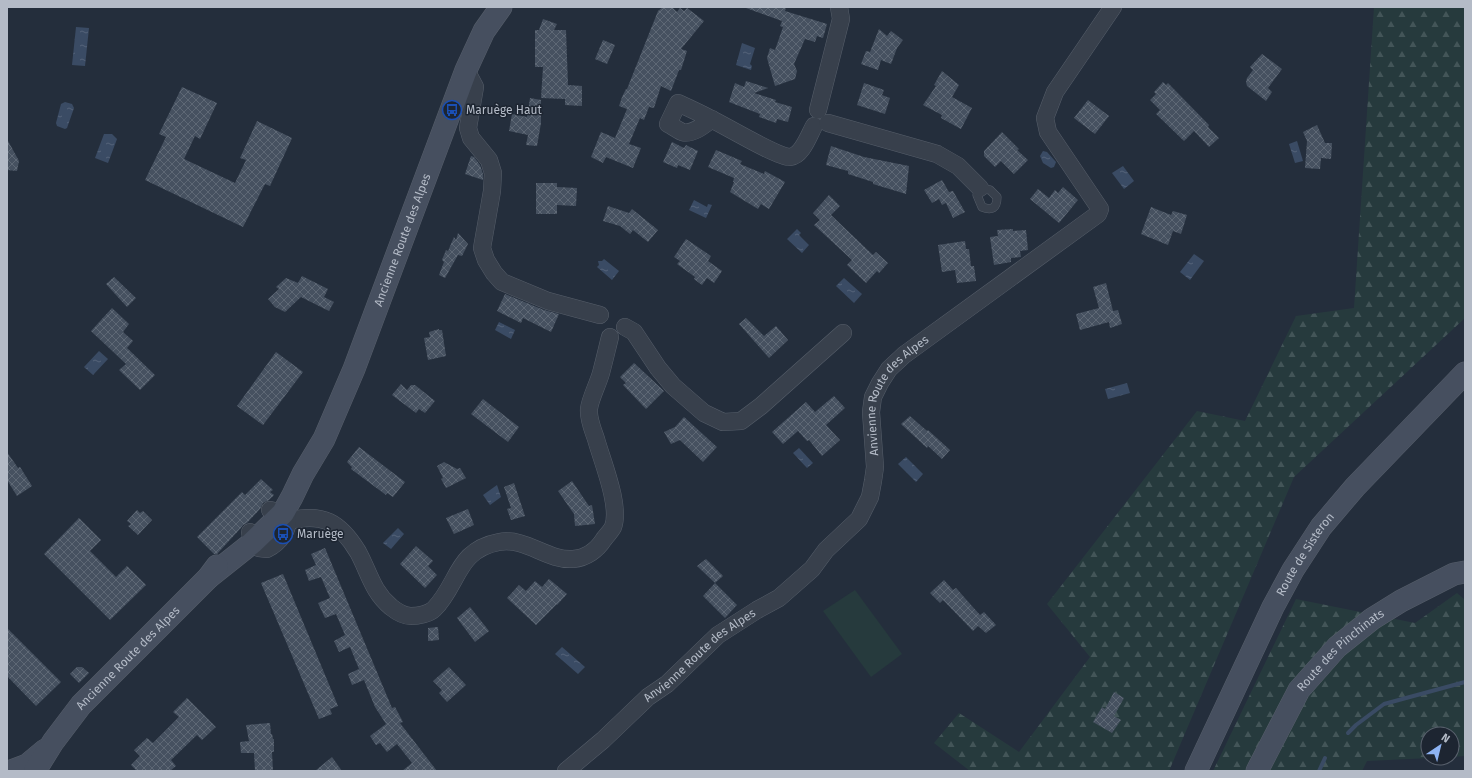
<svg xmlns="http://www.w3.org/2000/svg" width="1472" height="778" viewBox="0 0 1472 778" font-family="'Fira Sans',sans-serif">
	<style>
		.grass { fill: #263a3d }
		.forest { fill: url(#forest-firs) }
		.water { fill: url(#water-ripples) }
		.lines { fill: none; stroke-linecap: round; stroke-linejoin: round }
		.stream { stroke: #3a4b64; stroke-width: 4 }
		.building { fill: url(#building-cross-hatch) }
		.lane-casing { stroke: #565e6a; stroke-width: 9 }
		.street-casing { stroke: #565e6a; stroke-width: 18 }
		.secondary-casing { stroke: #565e6a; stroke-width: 23 }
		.lane { stroke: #38404c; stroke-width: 8 }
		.street { stroke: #38404c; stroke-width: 17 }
		.secondary { stroke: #464f5f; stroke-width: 22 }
		.labels { text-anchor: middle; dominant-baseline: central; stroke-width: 3; stroke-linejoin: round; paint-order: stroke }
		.poi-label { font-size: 12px; fill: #b4bbc7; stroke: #1d2531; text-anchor: start }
		.street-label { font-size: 12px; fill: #b4bbc7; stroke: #1d2531 }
	</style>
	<defs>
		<pattern id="forest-firs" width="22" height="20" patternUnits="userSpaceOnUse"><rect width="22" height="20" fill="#263a3d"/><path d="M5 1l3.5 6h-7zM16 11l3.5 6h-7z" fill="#435558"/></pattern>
		<pattern id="water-ripples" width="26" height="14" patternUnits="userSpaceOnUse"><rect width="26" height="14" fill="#3a4b64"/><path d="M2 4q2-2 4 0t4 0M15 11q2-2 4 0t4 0" fill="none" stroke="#546379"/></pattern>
		<pattern id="building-cross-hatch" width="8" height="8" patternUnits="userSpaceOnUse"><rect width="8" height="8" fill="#465160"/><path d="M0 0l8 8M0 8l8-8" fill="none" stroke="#5e6875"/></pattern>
	</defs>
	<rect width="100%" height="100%" fill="#242e3c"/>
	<path class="grass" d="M855 590 902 654 871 677 823 611Z"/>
	<g class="forest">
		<path d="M1374 7H1465V318L1294 477 1169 771H970L934 743 959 713 1019 752 1090 657 1047 604 1197 411 1245 421 1296 316 1354 308Z"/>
		<path d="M1457 593 1465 600V756L1452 757V734H1428V758H1430L1367 761 1362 771H1213L1296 599 1415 623Z"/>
	</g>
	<g class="water">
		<path d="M76 27 89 28 85 66 72 65Z"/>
		<path d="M742 43 755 48 750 64 752 66 751 70 736 65Z"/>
		<path d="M65 102 72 104 74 108 67 128 65 129 57 126 56 123 61 104Z"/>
		<path d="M104 134H112L117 139 108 163 95 158Z"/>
		<path d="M1297 141 1303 161 1295 163 1289 144Z"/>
		<path d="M1043 151 1047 152 1056 162 1054 167 1051 168 1043 163 1040 156Z"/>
		<path d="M1123 166 1134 181 1124 189 1112 173Z"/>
		<path d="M694 200 707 207 708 204 712 205 706 218 689 210Z"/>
		<path d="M797 229 801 233 799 235 809 245 802 253 787 239Z"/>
		<path d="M1194 254 1204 261 1190 280 1180 272Z"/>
		<path d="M604 259 619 271 612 280 597 267 599 265 598 261H602Z"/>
		<path d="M844 278 862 294 854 303 836 286Z"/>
		<path d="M499 322 515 330 511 339 495 330Z"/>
		<path d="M99 351 108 359 93 375 84 367Z"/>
		<path d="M1127 383 1130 393 1108 399 1105 389Z"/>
		<path d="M799 448 813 463 807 468 793 453Z"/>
		<path d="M906 457 923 474 916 482 898 464Z"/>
		<path d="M497 485 501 497 490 505 483 495Z"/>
		<path d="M398 528 404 534 391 549 383 543Z"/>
		<path d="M562 647 585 667 578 674 555 654Z"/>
	</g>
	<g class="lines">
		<g class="stream">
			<path d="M1348 733 1356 725 1384 704 1465 682"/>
			<path d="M1319 771 1325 758"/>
		</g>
	</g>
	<g class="building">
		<path d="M663 7H672L677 12 680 8 684 11 687 8 704 21 681 49 687 51 681 70H679L671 91 661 86 654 108 649 107 644 120 640 118 629 144 641 148 633 168 606 157 603 163 591 157 601 132 615 138 627 109 619 106 622 97 626 89H627L658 11Z"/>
		<path d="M746 7H786L785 11 827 24 823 38 817 36 815 42 805 39 794 64 797 71 795 79 775 86 767 58 770 48 775 50 783 27 780 26 782 21 746 8Z"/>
		<path d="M543 19 557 24 554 30H566L568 85 582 86V106L565 105V99L541 98 543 67H535V30H539Z"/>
		<path d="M879 29 887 36 891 31 903 40 897 48 891 64 881 60 878 70 861 64 866 51 870 52Z"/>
		<path d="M603 40 615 45 607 64 595 59Z"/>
		<path d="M1262 54 1282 69 1268 88 1272 92 1266 101 1247 86 1246 82 1247 78 1253 70 1250 67Z"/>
		<path d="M942 71 959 85 952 97 972 108 961 129 941 118 942 115 923 105 936 86 934 85Z"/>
		<path d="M746 81 768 88 754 93 776 100 775 102 792 107 788 122 777 119 776 123 759 117 760 114 729 102 735 83 744 87Z"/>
		<path d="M1163 82 1166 85 1168 83 1209 125 1208 127 1219 138 1209 147 1194 131 1184 141 1156 114 1160 110 1150 100 1156 94 1154 92Z"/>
		<path d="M864 83 884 90 882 95 890 98 885 114 857 105Z"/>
		<path d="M182 87 217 103 200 139 195 136 184 159 235 183 246 160 240 158 257 121 292 138 270 186 265 184 243 227 145 180 166 137 159 134Z"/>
		<path d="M530 98 541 100V123L537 146 526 145 528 135 509 131 512 114 527 117Z"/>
		<path d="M1088 100 1109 116 1095 134 1074 118Z"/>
		<path d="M1317 125 1325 143H1332L1331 159 1321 158 1320 169 1305 168 1307 141 1303 132Z"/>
		<path d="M1002 132 1019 149 1017 150 1028 160 1014 174 1001 161 995 167 984 156V151Z"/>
		<path d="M7 139 19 161 17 171 7 170Z"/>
		<path d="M672 142 684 148 686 145 698 151 690 170 678 165 677 168 663 162Z"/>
		<path d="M831 146 864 157 909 166 906 194 873 184V182L848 174V171L826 165Z"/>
		<path d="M716 150 742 161 740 164 764 174 765 171 785 182 769 209 761 204 758 209 730 192 734 182H733L734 178 708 167Z"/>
		<path d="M471 156 474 157 480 165 483 174V180L465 174Z"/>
		<path d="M942 180 949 192 953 191 965 212 953 218 946 203 942 205 939 199 932 203 924 190Z"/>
		<path d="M536 183H557V187L577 188 576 206 557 205V214H536Z"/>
		<path d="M1063 187 1078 200 1059 223 1030 199 1038 189 1049 198 1055 190 1058 193Z"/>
		<path d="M829 195 840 206 831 215 873 255 876 252 888 263 879 273 877 271 866 283 847 265 852 260 814 225 820 220 813 213Z"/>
		<path d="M608 206 629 213 632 209 658 230 648 242 633 230 630 234 620 226 603 221Z"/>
		<path d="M1151 207 1171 215 1173 211 1187 215 1181 234 1173 231 1168 245 1141 234Z"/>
		<path d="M1013 229V231L1026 230 1028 250 1020 251 1021 257 1011 258V262L994 265 990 237 998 236 997 230Z"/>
		<path d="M458 233 468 244 462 256 458 255 445 278 439 275 444 262 442 260 446 250 448 251 454 237 456 240Z"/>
		<path d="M686 239 711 256 708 261 722 271 714 283 707 278 702 285 694 279 695 277 677 264 680 261 674 257Z"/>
		<path d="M965 241 966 249H969L971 266H974L976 281 957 283 955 270 942 272 938 245Z"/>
		<path d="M302 276 328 289 324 297 334 302 329 311 301 297 285 312 275 307 268 299 279 289 276 287 286 278 298 283Z"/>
		<path d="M114 277 136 298 127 307 106 284Z"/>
		<path d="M1106 283 1113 311 1118 310 1122 324 1110 328 1109 322 1080 330 1076 314 1099 308 1093 287Z"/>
		<path d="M505 294 544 310 559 314 551 332 523 318 521 323 497 311Z"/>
		<path d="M112 308 129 324 123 332 133 341 127 348 155 375 140 390 119 370 126 364 91 331Z"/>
		<path d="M746 318 764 336 776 326 788 340 769 358 739 324Z"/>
		<path d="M439 329V330H442L446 356 428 360 424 338 430 337 429 332Z"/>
		<path d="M276 352 303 372 263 425 237 406Z"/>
		<path d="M634 363 664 391 646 409 623 385 626 383 620 377Z"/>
		<path d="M401 384 407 390 411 385H415L435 401 425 413 419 409 416 413 392 395Z"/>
		<path d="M834 396 845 408 826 425 840 440 822 456 809 440 807 441 798 431 783 444 772 432 806 402 815 412Z"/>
		<path d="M483 399 519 427 508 442 471 414Z"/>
		<path d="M910 416 927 431 928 430 950 450 942 459 928 446 927 448 901 424Z"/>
		<path d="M684 417 717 447 703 462 680 440 671 444 664 432 675 427Z"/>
		<path d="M359 447 405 482 393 497 387 493 386 495 351 469 352 467 347 462Z"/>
		<path d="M7 452 18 468 20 467 32 486 17 496 7 480Z"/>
		<path d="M444 462 457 469 460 468 466 478 446 488 441 479 443 478 437 466Z"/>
		<path d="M261 479 273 490 270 492 274 495 269 500 263 503 260 509 247 523 243 525 240 529 217 554H214L197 537 242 492 245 495Z"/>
		<path d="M572 481 589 506 592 505 595 524 575 526 574 514 558 491Z"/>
		<path d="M514 483 525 516 511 520 507 509 511 508 504 487Z"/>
		<path d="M468 509 474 525 454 534 446 518Z"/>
		<path d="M137 510 140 513 143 511 152 520 138 535 128 526 131 524 127 521Z"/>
		<path d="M79 518 101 540 90 551 116 577 127 566 146 585 110 620 44 554Z"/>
		<path d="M416 546 433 561 428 566 437 575 425 588 400 564Z"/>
		<path d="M325 548 392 708 395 707 403 722 400 723 437 771H402L412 763 397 744 387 752 380 743 376 745 370 736 386 724 375 707 364 680 352 685 348 674 359 669 350 647 339 652 334 641 345 635 336 614 325 618 318 603 330 598 321 577 309 581 305 570 316 565 311 554Z"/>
		<path d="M706 559 723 576 715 583 697 566Z"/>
		<path d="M283 574 338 706 330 709 332 714 319 719 261 583Z"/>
		<path d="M549 579 567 594 557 605V604L536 625 507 598 519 585 526 591 535 581 542 587Z"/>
		<path d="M944 580 953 590 956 588 980 615 984 612 996 625 986 633 978 626 973 631 943 600 940 603 930 593Z"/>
		<path d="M715 583 737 605 725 618 703 596Z"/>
		<path d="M470 607 489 631 475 642 457 618Z"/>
		<path d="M438 627 439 640 428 641V628Z"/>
		<path d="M7 628 61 682 36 706 7 676Z"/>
		<path d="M77 667H82L89 673 79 683 70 674Z"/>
		<path d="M449 667 466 685 447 702 439 693 442 690 433 681Z"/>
		<path d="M1114 692 1124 698 1114 716 1121 720 1112 733 1093 722 1102 707 1105 709Z"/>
		<path d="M187 698 216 727 202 740 197 735 171 760 176 766 170 771H137L131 765 140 756 134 750 147 738 153 743 179 717 173 712Z"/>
		<path d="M270 723 271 734H272L273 739H274V752H272L273 771H255L254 753H241L240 742 249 741 246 725Z"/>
		<path d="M332 757 342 771H315Z"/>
	</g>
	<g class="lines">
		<g class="lane-casing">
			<path id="lane" d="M980 188 990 190 997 197C997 208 992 211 982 207L977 195Z"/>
		</g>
		<g class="street-casing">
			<g id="street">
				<path d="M466 70 475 87 468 128 471 138 489 160 493 173 492 191 482 248 486 260 494 273 502 282 548 301 600 315"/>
				<path d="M818 110 841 19 839 7"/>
				<path d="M712 119C704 125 693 135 682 132 678 130 672 126 668 124L678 103C689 108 700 113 711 119 726 126 777 157 790 157 802 156 809 135 814 126"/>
				<path d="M828 123 937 154 958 166 980 188"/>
				<path d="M625 327 634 332 658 368 673 386 704 413 723 422 741 421 761 406 843 333"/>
				<path d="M288 521C322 512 340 522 358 552 369 572 372 591 391 607 396 611 404 616 411 616 418 616 429 614 434 609 459 584 456 550 499 542 526 537 547 561 573 559 586 558 597 550 604 539 607 535 611 531 613 527 621 506 602 461 596 439 593 430 588 419 589 409 590 399 598 384 601 373 604 362 607 349 610 337"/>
				<path d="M250 532 252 543 259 548 267 549C279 543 290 530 287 516L283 513 270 510"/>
				<path id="s1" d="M566 771 603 740 648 697 667 684 718 635 757 610 779 598 812 569 826 550 859 519 870 497 873 481 875 467 871 412 873 397 880 383 889 369 904 355 1098 214 1100 209 1048 132 1045 118 1055 92 1113 7"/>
			</g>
		</g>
		<g class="secondary-casing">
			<g id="secondary">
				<path id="s2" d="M208 578 252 543 283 513 292 497 303 474 324 439 354 369 466 70 484 31 501 7"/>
				<path d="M11 771 27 765 45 750"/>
				<path id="s3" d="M35 771 53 742 81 705 208 578 217 566"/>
				<path id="s4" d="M1196 771 1273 607 1293 570 1321 527 1355 487 1465 373"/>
				<path id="s5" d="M1257 771 1299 690 1337 647 1372 619 1401 601 1454 574 1465 572"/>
			</g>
		</g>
		<use href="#lane" class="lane"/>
		<use href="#street" class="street"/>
		<use href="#secondary" class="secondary"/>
	</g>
	<defs>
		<g id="bus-ring" transform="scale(1)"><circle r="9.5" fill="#1d2531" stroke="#1a4fb4" stroke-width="1.5"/><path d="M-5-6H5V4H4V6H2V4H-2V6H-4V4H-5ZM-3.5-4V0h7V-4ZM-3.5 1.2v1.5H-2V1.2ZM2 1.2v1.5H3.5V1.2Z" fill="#1a4fb4"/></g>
	</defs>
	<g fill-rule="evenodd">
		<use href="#bus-ring" x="452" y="110"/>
		<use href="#bus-ring" x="283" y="534"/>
	</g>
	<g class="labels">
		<g class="poi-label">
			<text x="466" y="110">Maruège Haut</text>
			<text x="297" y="534">Maruège</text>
		</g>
		<g class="street-label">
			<text stroke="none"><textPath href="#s2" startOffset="398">Ancienne Route des Alpes</textPath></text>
			<text stroke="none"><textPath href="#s1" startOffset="525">Anvienne Route des Alpes</textPath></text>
			<text stroke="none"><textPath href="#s4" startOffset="243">Route de Sisteron</textPath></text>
			<text stroke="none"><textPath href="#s5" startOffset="149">Route des Pinchinats</textPath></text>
			<text stroke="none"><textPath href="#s1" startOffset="177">Anvienne Route des Alpes</textPath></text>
			<text stroke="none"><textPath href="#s3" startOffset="147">Ancienne Route des Alpes</textPath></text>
		</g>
	</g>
	<rect width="1472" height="778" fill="none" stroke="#b4bbc7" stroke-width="16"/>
	<g transform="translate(1440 746) rotate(35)"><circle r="19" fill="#1d2531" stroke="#59616d"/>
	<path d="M0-3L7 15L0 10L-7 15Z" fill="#8db3f3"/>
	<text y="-6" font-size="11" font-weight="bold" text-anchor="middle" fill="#b4bbc7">N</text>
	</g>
</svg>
